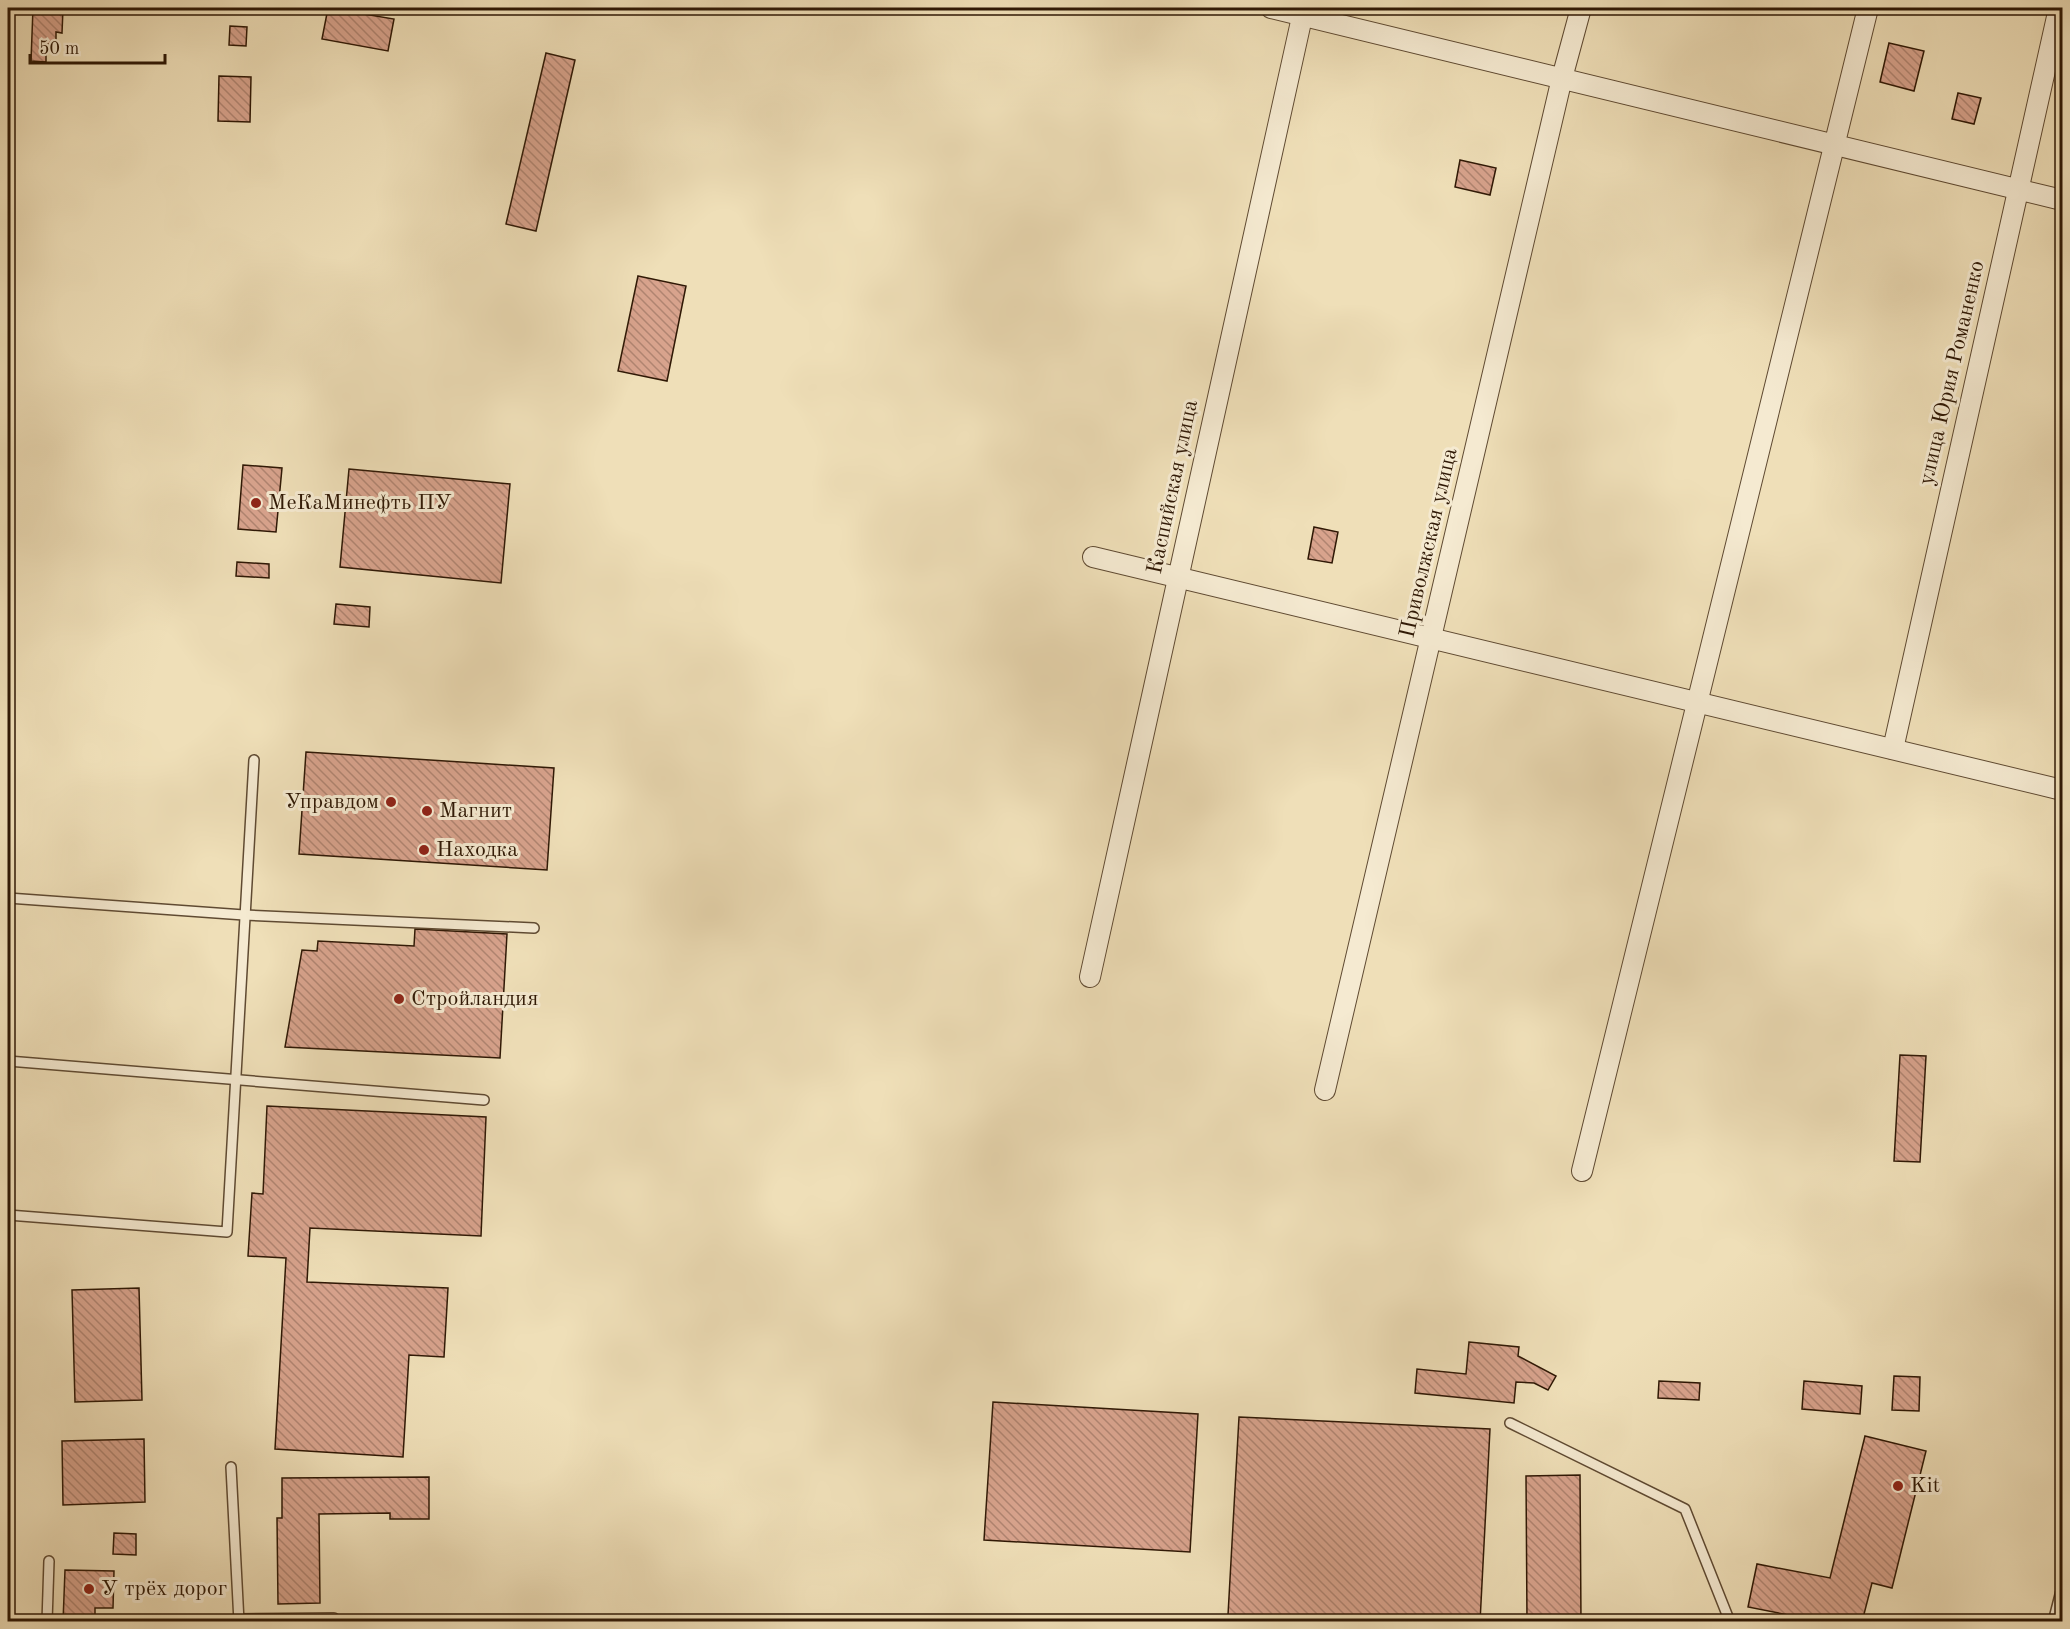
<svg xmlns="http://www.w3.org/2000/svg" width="2070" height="1629" viewBox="0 0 2070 1629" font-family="'Old Standard TT',serif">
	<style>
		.building { fill: url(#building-back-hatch); stroke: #2f1805; stroke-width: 1.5 }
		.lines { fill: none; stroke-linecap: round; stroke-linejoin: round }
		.lane-casing { stroke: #5f4a32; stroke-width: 12 }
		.street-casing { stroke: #5f4a32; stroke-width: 22 }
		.lane { stroke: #f5ead1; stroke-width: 9 }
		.street { stroke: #f5ead1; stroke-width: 20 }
		.poi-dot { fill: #8f2418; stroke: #f5ead1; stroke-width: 2 }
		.labels { text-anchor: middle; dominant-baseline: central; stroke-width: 6; stroke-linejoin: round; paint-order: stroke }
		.street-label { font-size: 22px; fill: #2f1805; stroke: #f5ead1 }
		.poi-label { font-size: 22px; fill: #2f1805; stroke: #f5ead1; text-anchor: start }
	</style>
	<defs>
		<pattern id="building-back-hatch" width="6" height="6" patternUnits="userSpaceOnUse" patternTransform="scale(1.5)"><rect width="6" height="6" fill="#d8a38d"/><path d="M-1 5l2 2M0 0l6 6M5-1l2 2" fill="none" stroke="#b08471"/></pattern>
	</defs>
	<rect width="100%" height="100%" fill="#efdfb8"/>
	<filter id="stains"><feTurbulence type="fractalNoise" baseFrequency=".00333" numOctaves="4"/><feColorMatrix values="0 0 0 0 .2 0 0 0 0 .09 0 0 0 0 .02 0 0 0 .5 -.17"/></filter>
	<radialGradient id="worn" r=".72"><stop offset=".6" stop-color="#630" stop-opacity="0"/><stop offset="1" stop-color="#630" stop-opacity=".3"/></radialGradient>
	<g class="building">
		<path d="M33 8 63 9 62 33 56 32V44H46V62L31 61Z"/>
		<path d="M328 8 394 19 388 51 322 39Z"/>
		<path d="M230 26 247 27 246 46 229 45Z"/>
		<path d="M1889 43 1924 51 1914 91 1880 82Z"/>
		<path d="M546 53 575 60 536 231 506 224Z"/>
		<path d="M219 76 251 77 250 122 218 121Z"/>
		<path d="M1958 93 1981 98 1974 124 1952 119Z"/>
		<path d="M1460 160 1496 168 1490 195 1455 187Z"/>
		<path d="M638 276 686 286 667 381 618 371Z"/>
		<path d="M243 465 282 468 276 532 238 529Z"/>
		<path d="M349 469 510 484 501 583 340 567Z"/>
		<path d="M1314 527 1338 532 1332 563 1308 559Z"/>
		<path d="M237 562 269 564V578L236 576Z"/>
		<path d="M336 604 370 607 369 627 334 624Z"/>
		<path d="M306 752 554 768 547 870 299 854Z"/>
		<path d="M415 929 507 934 500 1058 285 1047 302 950 317 951 318 941 414 946Z"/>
		<path d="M1900 1055 1926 1056 1920 1162 1894 1161Z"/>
		<path d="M267 1106 486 1117 481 1236 310 1228 307 1282 448 1288 444 1357 409 1355 403 1457 275 1449 286 1258 248 1256 252 1193 263 1194Z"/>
		<path d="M139 1288 142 1400 75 1402 72 1290Z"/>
		<path d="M1469 1342 1519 1347 1518 1356 1556 1376 1548 1390 1534 1383 1516 1382 1514 1403 1415 1393 1417 1369 1466 1374Z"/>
		<path d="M1894 1376 1920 1377 1919 1411 1892 1410Z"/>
		<path d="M1659 1381 1700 1383 1699 1400 1658 1398Z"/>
		<path d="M1804 1381 1862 1386 1860 1414 1802 1409Z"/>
		<path d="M993 1402 1198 1414 1190 1552 984 1540Z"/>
		<path d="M1239 1417 1490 1429 1480 1622H1354L1228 1615Z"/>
		<path d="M1865 1436 1926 1451 1892 1588 1872 1583 1862 1622H1824L1748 1607 1757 1564 1830 1578Z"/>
		<path d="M144 1439 145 1502 63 1505 62 1441Z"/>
		<path d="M1580 1475 1581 1622H1527L1526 1476Z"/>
		<path d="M429 1477V1519H390V1513L319 1514 320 1603 278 1604 277 1518H282V1478Z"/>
		<path d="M114 1533 136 1534V1555L113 1554Z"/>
		<path d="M65 1570 114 1571 113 1608H95V1622H63Z"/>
	</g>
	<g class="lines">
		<g class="lane-casing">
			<g id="lane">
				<path d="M8 898 244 915 534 928"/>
				<path d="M8 1061 484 1100"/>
				<path d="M8 1215 227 1232 254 760"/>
				<path d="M1510 1423 1685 1509 1730 1622"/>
				<path d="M231 1467 239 1622"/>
				<path d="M239 1619 334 1618"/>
				<path d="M47 1622 49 1561"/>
				<path d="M2053 1622 2062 1587"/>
			</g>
		</g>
		<g class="street-casing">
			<g id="street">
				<path d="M1271 8 2062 200"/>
				<path d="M1093 557 2062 790"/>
				<path d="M1893 749 2059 8"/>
				<path d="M1090 977 1304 8"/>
				<path d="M1325 1090 1562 78 1581 8"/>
				<path d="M1582 1171 1868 8"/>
			</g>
		</g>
		<use href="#lane" class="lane"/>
		<use href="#street" class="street"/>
	</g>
	<g class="poi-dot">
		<circle cx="256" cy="503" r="6"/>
		<circle cx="391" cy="802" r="6"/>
		<circle cx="427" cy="811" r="6"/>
		<circle cx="424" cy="850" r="6"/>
		<circle cx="399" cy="999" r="6"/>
		<circle cx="1898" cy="1486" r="6"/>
		<circle cx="89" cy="1589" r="6"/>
	</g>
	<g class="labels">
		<g class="street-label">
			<text transform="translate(1952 373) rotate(-77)">улица Юрия Романенко</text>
			<text transform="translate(1173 487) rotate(-78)">Каспийская улица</text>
			<text transform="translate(1429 543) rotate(-77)">Приволжская улица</text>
		</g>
		<g class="poi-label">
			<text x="268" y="503">МеКаМинефть ПУ</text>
			<text x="379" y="802" text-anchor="end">Управдом</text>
			<text x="439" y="811">Магнит</text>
			<text x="436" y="850">Находка</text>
			<text x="411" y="999">Стройландия</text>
			<text x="1910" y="1486">Kit</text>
			<text x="101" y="1589">У трёх дорог</text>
		</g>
	</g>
	<rect width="2070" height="1629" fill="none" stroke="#efdfb8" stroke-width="30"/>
	<rect x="9" y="9" width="2052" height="1611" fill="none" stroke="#2f1805" stroke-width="3"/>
	<rect x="15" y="15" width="2040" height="1599" fill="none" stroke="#2f1805" stroke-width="1.5"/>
	<path d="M30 54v9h135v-9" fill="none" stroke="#2f1805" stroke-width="3"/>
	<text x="39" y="54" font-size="18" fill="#2f1805" stroke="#f5ead1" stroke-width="4.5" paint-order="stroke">50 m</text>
	<rect width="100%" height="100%" filter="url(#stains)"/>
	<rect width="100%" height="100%" fill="url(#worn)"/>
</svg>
